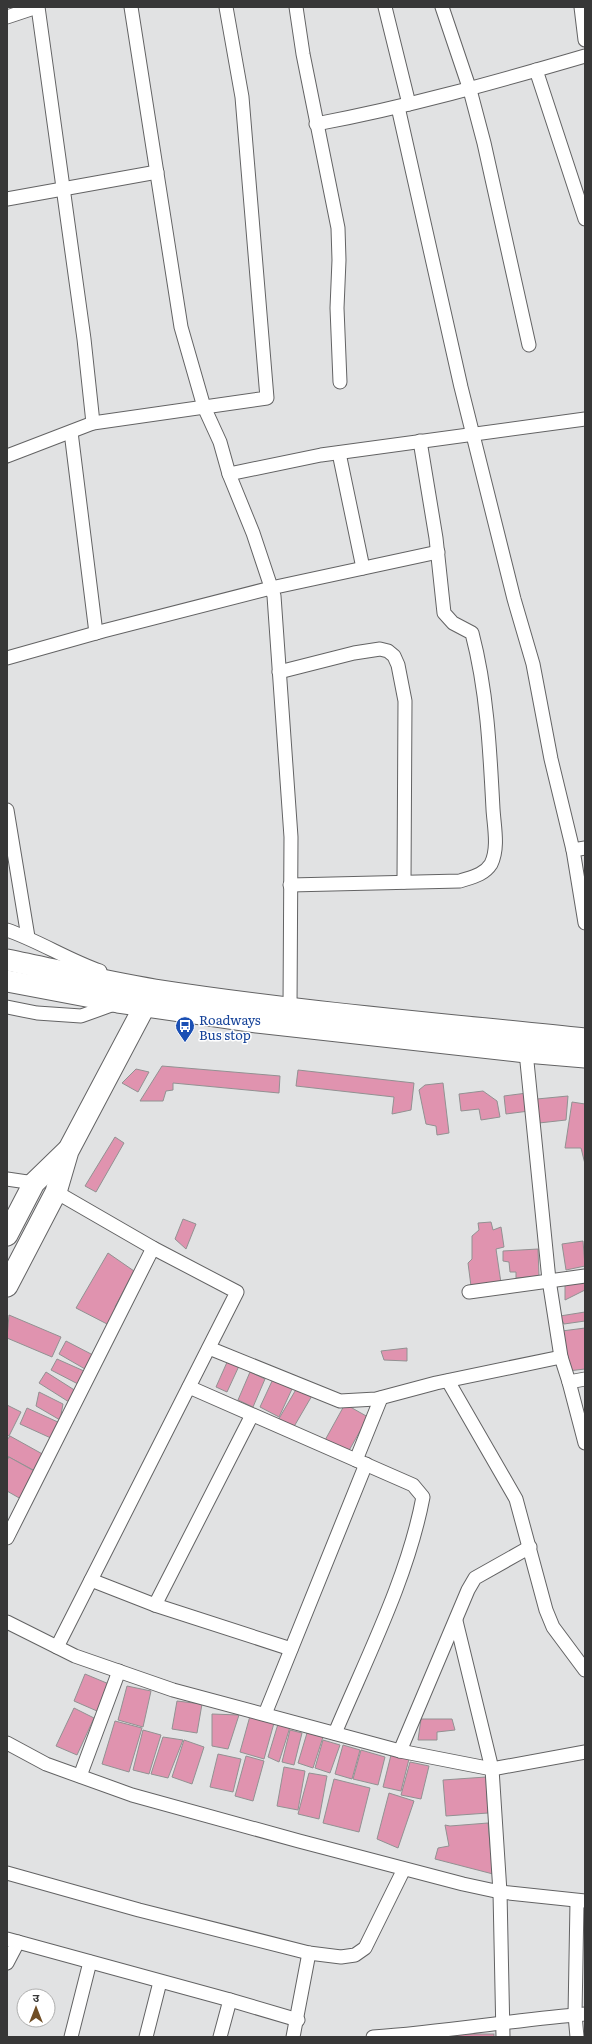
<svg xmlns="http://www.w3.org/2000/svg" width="592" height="2044" viewBox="0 0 592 2044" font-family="Literata,'Noto Sans Devanagari',serif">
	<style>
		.building { fill: #e093af; stroke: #929192 }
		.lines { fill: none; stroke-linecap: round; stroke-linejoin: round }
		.street-casing { stroke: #636364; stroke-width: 15 }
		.primary-casing { stroke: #636364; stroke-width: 23 }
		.street { stroke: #fff; stroke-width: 13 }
		.primary { stroke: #fff; stroke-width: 21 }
		.labels { text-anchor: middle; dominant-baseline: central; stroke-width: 3; stroke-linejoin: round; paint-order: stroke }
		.transit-label { font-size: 13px; fill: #164399; stroke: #fff; text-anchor: start }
	</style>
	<rect width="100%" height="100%" fill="#e1e2e3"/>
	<g class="building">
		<path d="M162 1066 280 1076 279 1093 173 1083V1090L166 1091 163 1101H140Z"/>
		<path d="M136 1069 149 1072 138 1092 122 1083Z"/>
		<path d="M298 1070 414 1083 411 1110 392 1114 394 1097 296 1086Z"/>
		<path d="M443 1083 449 1133 437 1135 436 1126 426 1124 419 1090 425 1085Z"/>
		<path d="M483 1091 497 1101 500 1117 481 1120 479 1109 461 1111 459 1094Z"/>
		<path d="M527 1093 529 1111 506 1114 504 1096Z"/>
		<path d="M568 1096 566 1120 539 1123 537 1099Z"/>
		<path d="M572 1102 585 1104V1164L581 1148H565Z"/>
		<path d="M115 1137 124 1143 96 1192 85 1186Z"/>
		<path d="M183 1219 196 1224 186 1249 175 1239Z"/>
		<path d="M491 1222 493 1230 501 1227 504 1247 496 1249 501 1283 471 1286 468 1263 472 1259V1236L479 1230 478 1223Z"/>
		<path d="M583 1241 585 1266 566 1270 562 1244Z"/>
		<path d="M538 1249 539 1276 516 1278V1272H510L509 1262 503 1261V1251Z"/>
		<path d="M108 1253 134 1271 115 1307 119 1309 109 1325 76 1308Z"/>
		<path d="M565 1282H585V1290L565 1300Z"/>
		<path d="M585 1312V1321L564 1324 560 1316Z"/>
		<path d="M9 1315 61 1337 52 1357 7 1338Z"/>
		<path d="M585 1328V1369L568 1371 562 1331Z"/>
		<path d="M66 1341 93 1355 85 1369 59 1354Z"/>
		<path d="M407 1348V1361L384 1360 381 1351Z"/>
		<path d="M57 1359 84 1371 78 1384 51 1370Z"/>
		<path d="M228 1360 239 1366 227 1392 216 1387Z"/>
		<path d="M46 1372 76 1391 69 1402 39 1383Z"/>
		<path d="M250 1372 265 1379 253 1407 238 1400Z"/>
		<path d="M273 1379 292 1389 279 1417 260 1407Z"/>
		<path d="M298 1386 313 1394 292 1430 277 1422Z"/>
		<path d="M39 1392 63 1404 60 1420 36 1406Z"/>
		<path d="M345 1404 368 1417 347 1454 324 1442Z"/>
		<path d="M7 1405 21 1412 9 1436 7 1435Z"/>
		<path d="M27 1408 60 1423 53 1439 20 1424Z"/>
		<path d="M10 1436 46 1456 37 1472 7 1456V1440Z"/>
		<path d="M9 1457 36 1472 21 1499 7 1491V1460Z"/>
		<path d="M85 1674 109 1684 97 1711 74 1701Z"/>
		<path d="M127 1686 151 1691 143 1727 118 1720Z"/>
		<path d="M177 1701 202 1704 197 1733 172 1729Z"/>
		<path d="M74 1708 94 1718 77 1755 56 1746Z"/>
		<path d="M212 1714 239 1715 228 1749 212 1746Z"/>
		<path d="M250 1716 274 1723 264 1759 240 1752Z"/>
		<path d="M421 1719H452L455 1730 437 1732V1740H418Z"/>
		<path d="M115 1721 142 1728 129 1772 102 1764Z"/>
		<path d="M278 1724 290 1727 279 1762 268 1757Z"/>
		<path d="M143 1730 161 1735 149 1774 133 1770Z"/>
		<path d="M290 1730 302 1733 294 1765 282 1762Z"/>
		<path d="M307 1733 323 1737 313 1768 298 1763Z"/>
		<path d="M163 1737 183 1740 168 1778 151 1774Z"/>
		<path d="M184 1740 204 1747 192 1784 172 1777Z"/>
		<path d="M323 1740 340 1745 330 1773 315 1768Z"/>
		<path d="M343 1745 360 1750 352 1779 335 1774Z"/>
		<path d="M361 1750 385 1757 378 1785 353 1779Z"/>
		<path d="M218 1754 241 1759 233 1792 210 1787Z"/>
		<path d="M391 1755 409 1759 401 1791 383 1787Z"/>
		<path d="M246 1756 264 1761 253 1801 235 1796Z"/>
		<path d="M410 1762 429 1766 421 1799 401 1795Z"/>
		<path d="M284 1767 305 1771 298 1810 277 1806Z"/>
		<path d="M309 1773 327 1776 319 1819 298 1814Z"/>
		<path d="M486 1777 488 1813 446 1816 443 1780Z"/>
		<path d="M334 1779 370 1788 359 1832 323 1823Z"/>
		<path d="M389 1793 414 1801 398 1848 377 1839Z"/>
		<path d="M488 1823 493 1874 435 1859 438 1848 449 1846 445 1825 450 1826Z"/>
		<rect x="457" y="2034" width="37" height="3"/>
	</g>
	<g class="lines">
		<g class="street-casing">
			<g id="street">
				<path d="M38 7 84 339 93 423"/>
				<path d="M131 7 181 327 204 407 220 442 229 474 253 533 274 596 291 837 290 1007"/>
				<path d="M296 7 303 54 338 228 339 260 337 308 340 382"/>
				<path d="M385 7 409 104"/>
				<path d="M442 7 470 90 484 143 529 345"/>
				<path d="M581 7 585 40"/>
				<path d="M7 17 37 7"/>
				<path d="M536 70 585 219"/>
				<path d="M398 107 461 387 514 599 533 664 551 759 573 850 585 923"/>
				<path d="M316 124C407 107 496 82 585 56"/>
				<path d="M7 199 157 172"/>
				<path d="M71 432 96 633"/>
				<path d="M339 453 363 568"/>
				<path d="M7 456 93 423 267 398 242 97 226 7"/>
				<path d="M229 474 321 455 585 419"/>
				<path d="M7 658 103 631 271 588 438 552"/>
				<path d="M279 672 354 653 380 649 388 651 394 656 398 665 405 701 404 882"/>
				<path d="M7 810 28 937"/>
				<path d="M573 850 585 848"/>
				<path d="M290 885 460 881C472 877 484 875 491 864 499 848 494 826 493 809 490 751 487 690 472 633L453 623 444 613 436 538 420 441"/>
				<path d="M7 930C39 941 68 960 100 971"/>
				<path d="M7 1007 37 1013 81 1016 117 1003"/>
				<path d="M526 1052 549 1280 561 1357 569 1382 585 1443"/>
				<path d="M7 1179 34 1183"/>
				<path d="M56 1192 153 1248 237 1292 57 1647"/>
				<path d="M469 1292 585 1276"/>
				<path d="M209 1348 340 1401 376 1399 436 1383 561 1357"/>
				<path d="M448 1381 516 1499 546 1610 553 1627 585 1670"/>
				<path d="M569 1382 585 1379"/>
				<path d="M189 1387 413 1485 423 1497C408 1577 367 1657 335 1733"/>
				<path d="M356 1460 381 1398"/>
				<path d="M7 1538 153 1248"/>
				<path d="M91 1580 155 1605 291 1649"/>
				<path d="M155 1605 252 1415"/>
				<path d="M456 1621 492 1769 500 1892 503 2037"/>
				<path d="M7 1622 75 1656 173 1690 400 1751 492 1769 585 1752"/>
				<path d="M265 1714 366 1464"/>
				<path d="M7 1743 46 1764 132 1795 299 1841 463 1884 500 1892 585 1901"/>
				<path d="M400 1751 468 1590 475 1578 530 1547"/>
				<path d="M80 1776 119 1671"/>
				<path d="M7 1873 139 1910 309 1953 341 1957 355 1955 365 1948 404 1869"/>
				<path d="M577 1902 575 2015 577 2037"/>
				<path d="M7 1939 230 2000 298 2020"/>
				<path d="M7 1963 18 1942"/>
				<path d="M71 2037 90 1962"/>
				<path d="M146 2037 160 1982"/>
				<path d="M220 2037 230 2000"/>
				<path d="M293 2037 309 1953"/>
				<path d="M373 2037C444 2032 514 2020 585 2014"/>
			</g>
		</g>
		<g class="primary-casing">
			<g id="primary">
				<path d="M7 960C56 970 106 982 155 990 298 1012 442 1024 585 1039"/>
				<path d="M7 981 118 1002 257 1022 526 1052 585 1057"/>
				<path d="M7 1235 34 1183 67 1151"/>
				<path d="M7 1286 56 1192 68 1151 150 996"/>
			</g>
		</g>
		<use href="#street" class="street"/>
		<use href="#primary" class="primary"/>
	</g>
	<defs>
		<g id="bus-pin" transform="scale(1)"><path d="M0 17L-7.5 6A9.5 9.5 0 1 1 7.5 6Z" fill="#1a4fb4" stroke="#fff"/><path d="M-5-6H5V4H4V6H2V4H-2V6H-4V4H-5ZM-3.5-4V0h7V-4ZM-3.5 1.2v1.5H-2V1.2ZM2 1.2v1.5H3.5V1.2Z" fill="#fff"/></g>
	</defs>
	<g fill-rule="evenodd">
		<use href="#bus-pin" x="185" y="1026"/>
	</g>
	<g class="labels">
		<g class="transit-label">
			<text x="199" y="1019">Roadways<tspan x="199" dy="15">Bus stop</tspan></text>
		</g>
	</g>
	<rect width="592" height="2044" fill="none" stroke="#373737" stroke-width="16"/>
	<g transform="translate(36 2008)"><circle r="19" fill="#ffffff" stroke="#afafaf"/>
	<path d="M0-3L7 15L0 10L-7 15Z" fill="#704e26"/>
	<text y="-6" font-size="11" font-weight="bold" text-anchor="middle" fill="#373737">उ</text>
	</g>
</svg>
